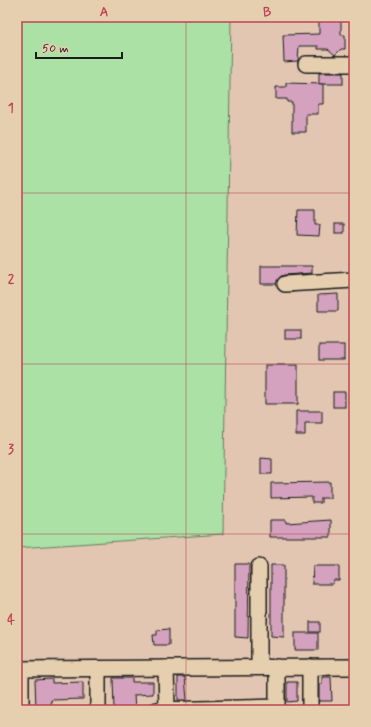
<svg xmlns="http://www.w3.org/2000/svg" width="371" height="727" viewBox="0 0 371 727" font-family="Mynerve,sans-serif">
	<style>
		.green { fill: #abe1a5; stroke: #647e60 }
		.building { fill: #d4a2be; stroke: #1c1c1c }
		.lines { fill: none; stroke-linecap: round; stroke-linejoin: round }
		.minor-casing { stroke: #1c1c1c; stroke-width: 18 }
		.minor { stroke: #e6cfaf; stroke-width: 15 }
		.grid { fill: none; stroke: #bf4455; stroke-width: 1; stroke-opacity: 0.55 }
		.neatline { fill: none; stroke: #bf4455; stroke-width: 1.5 }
		.grid-label { font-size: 13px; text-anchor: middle; font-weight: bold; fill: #bf4455 }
	</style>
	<rect width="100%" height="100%" fill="#e2c6b2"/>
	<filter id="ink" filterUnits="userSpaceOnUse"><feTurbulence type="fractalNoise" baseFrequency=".025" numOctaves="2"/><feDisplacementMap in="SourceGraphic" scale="8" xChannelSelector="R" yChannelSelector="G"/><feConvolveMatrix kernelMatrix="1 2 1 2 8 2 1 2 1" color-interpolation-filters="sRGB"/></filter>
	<g filter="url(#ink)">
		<path class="green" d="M17 17H231L223 534 17 548Z"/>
		<g class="building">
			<path d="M319 19H341V35H345V49H341L335 55 328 49H318V46H299L298 61 284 62 283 35 319 34Z"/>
			<rect x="319" y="73" width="24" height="11"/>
			<path d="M286 83 323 84V104H318V114H306V132H292V102H287V99H276V87H286Z"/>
			<path d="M298 210H315V225H320L319 236 297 235Z"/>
			<rect x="335" y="224" width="9" height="9"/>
			<path d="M261 266H312V273L284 275 280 277 276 284H261Z"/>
			<path d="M338 294V311H318V295Z"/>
			<rect x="285" y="330" width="16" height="9"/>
			<rect x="319" y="345" width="25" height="15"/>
			<rect x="265" y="365" width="33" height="39"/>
			<rect x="333" y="392" width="12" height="15"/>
			<path d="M296 411H322V423H305V435H296Z"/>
			<path d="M261 458 272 459V474H261Z"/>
			<path d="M330 482V498H321V503H312V497L271 498V483Z"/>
			<path d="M270 520H286V523L331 520V537H270Z"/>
			<path d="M235 564H249L248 638 235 637Z"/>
			<path d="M271 565H284V637L271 636Z"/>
			<path d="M313 566H339V580H333V584H312Z"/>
			<rect x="310" y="622" width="10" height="10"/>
			<path d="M169 629V645H154L153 635H157V630Z"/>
			<rect x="295" y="633" width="23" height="17"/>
			<path d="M178 677H185L187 700H178Z"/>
			<path d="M322 677H331L332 701H319V684H322Z"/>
			<path d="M113 678H132V682H153V694L134 695 135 710H114Z"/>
			<path d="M52 679V683L83 682V699L51 700 52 710H36L35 680Z"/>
			<path d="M287 682H297V701L287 702Z"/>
		</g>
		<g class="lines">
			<g class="minor-casing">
				<g id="minor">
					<path d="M306 64H354"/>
					<path d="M285 284 354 280"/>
					<path d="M259 567V667"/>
					<path d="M310 667V710"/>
					<path d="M166 668 167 709"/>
					<path d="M17 669 354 667"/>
					<path d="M21 669V710"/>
					<path d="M98 669V710"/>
					<path d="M157 710 277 707V667"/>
				</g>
			</g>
			<use href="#minor" class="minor"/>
		</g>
	</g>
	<path class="grid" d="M186 17V710M17 193H354M17 364H354M17 534H354"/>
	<rect width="371" height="727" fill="none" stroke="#e6cfaf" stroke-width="44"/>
	<path d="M36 52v6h86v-6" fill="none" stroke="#1c1c1c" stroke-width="2"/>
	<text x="42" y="52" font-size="12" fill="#1c1c1c" stroke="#e6cfaf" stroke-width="3" paint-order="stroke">50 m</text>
	<rect x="22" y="22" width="327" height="683" class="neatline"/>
	<g class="grid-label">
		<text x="104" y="16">A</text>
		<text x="267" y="16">B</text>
		<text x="11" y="112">1</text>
		<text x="11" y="283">2</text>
		<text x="11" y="453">3</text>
		<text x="11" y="624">4</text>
	</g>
</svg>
